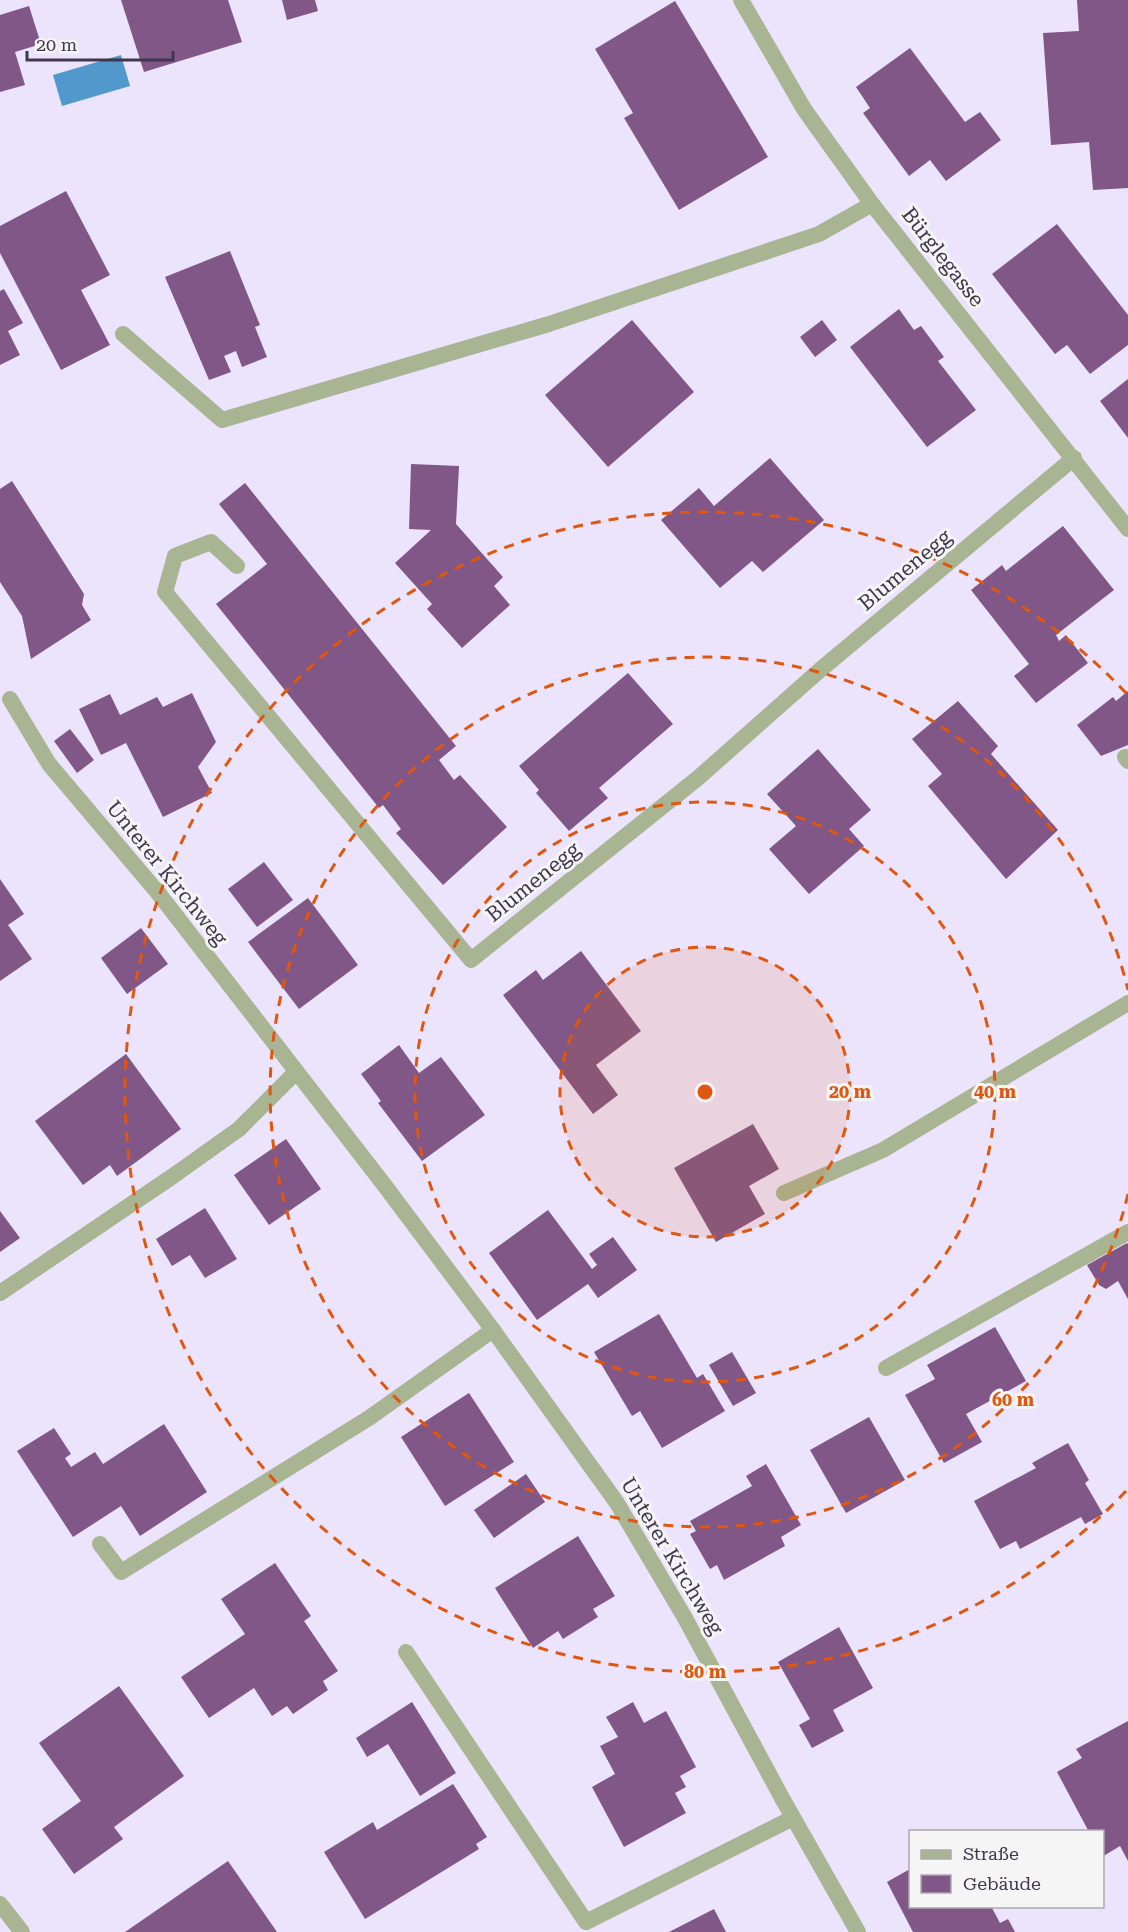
<svg xmlns="http://www.w3.org/2000/svg" width="1128" height="1932" viewBox="0 0 1128 1932" font-family="'Roboto Serif',serif">
	<style>
		.water { fill: #5198cd }
		.building { fill: #805786 }
		.lines { fill: none; stroke-linecap: round; stroke-linejoin: round }
		.service { stroke: #a9b492; stroke-width: 16 }
		.minor { stroke: #a9b492; stroke-width: 16 }
		.ring { fill: none; stroke: #e0570f; stroke-width: 3; stroke-dasharray: 10 8 }
		.labels { text-anchor: middle; dominant-baseline: central; stroke-width: 6; stroke-linejoin: round; paint-order: stroke }
		.street-label { font-size: 21px; fill: #40374f; stroke: #f5f5f5 }
		.centre { fill: #e0570f; stroke: #f5f5f5; stroke-width: 3 }
		.ring-label { font-size: 18px; text-anchor: middle; font-weight: bold; fill: #e0570f; stroke: #f5f5f5; stroke-width: 6; stroke-linejoin: round; paint-order: stroke }
	</style>
	<rect width="100%" height="100%" fill="#ece3fc"/>
	<path class="water" d="M121 55 130 86 62 106 53 75Z"/>
	<g class="building">
		<path d="M121 0H228L242 42 144 72Z"/>
		<path d="M282 0H315L318 11 287 20Z"/>
		<path d="M1077 0H1128V188L1093 190 1089 142 1051 145 1043 33 1079 31Z"/>
		<path d="M675 1 768 157 679 210 624 118 633 113 595 49Z"/>
		<path d="M29 6 41 44 15 52 25 85 0 92V15Z"/>
		<path d="M910 48 965 122 980 112 1001 140 946 181 930 160 909 176 863 113 870 108 856 87Z"/>
		<path d="M66 191 110 275 81 290 110 345 61 370 0 253V226Z"/>
		<path d="M1057 224 1128 315V345L1090 374 1067 345 1055 354 992 274Z"/>
		<path d="M230 251 260 325 255 327 267 357 242 367 236 351 224 356 231 372 209 380 165 277Z"/>
		<path d="M4 289 23 323 8 331 20 355 0 365V291Z"/>
		<path d="M899 309 914 330 921 326 944 357 938 361 976 410 927 447 850 347Z"/>
		<path d="M632 320 694 392 608 467 545 395Z"/>
		<path d="M822 320 837 340 815 357 800 337Z"/>
		<path d="M1128 379V438L1100 401Z"/>
		<path d="M770 458 824 520 763 572 752 561 720 588 661 520 699 488 714 506Z"/>
		<path d="M411 464 459 466 456 524 503 577 494 586 510 605 462 648 427 609 432 604 395 563 431 530 409 529Z"/>
		<path d="M12 481 84 594 82 605 91 620 31 659 22 616 0 582V489Z"/>
		<path d="M245 483 456 746 439 760 454 780 460 775 507 827 443 885 396 833 401 829 383 805 379 808 216 604 267 564 219 504Z"/>
		<path d="M1063 526 1114 590 1056 635 1059 641 1066 635 1088 663 1036 703 1014 676 1029 664 971 590 1002 565 1006 571Z"/>
		<path d="M628 673 673 724 599 788 608 798 569 831 536 793 539 790 519 766Z"/>
		<path d="M1128 691V745L1101 756 1077 725 1113 697 1116 701Z"/>
		<path d="M192 693 216 742 198 767 212 793 163 817 126 743 101 755 79 709 110 694 120 715 157 697 163 707Z"/>
		<path d="M958 701 998 746 991 754 1058 830 1006 879 928 786 942 774 912 739Z"/>
		<path d="M70 729 94 760 77 773 54 741Z"/>
		<path d="M818 749 871 810 849 829 864 846 809 894 769 849 796 826 767 794Z"/>
		<path d="M264 862 293 900 257 927 228 889Z"/>
		<path d="M0 879 24 914 8 925 32 959 0 981Z"/>
		<path d="M308 898 358 965 299 1009 248 942Z"/>
		<path d="M141 928 168 964 127 994 101 958Z"/>
		<path d="M581 951 641 1031 596 1065 618 1095 593 1114 503 995 536 970 543 980Z"/>
		<path d="M399 1045 419 1073 441 1057 485 1115 422 1161 378 1103 381 1101 361 1074Z"/>
		<path d="M126 1054 181 1129 117 1176 110 1165 83 1185 35 1121Z"/>
		<path d="M753 1124 779 1169 749 1186 765 1214 716 1242 674 1168Z"/>
		<path d="M286 1139 321 1189 269 1225 234 1175Z"/>
		<path d="M205 1208 237 1259 205 1278 190 1255 172 1266 156 1239Z"/>
		<path d="M548 1210 592 1269 597 1265 589 1254 613 1237 637 1270 598 1298 588 1284 537 1320 489 1253Z"/>
		<path d="M0 1211 20 1238 0 1252Z"/>
		<path d="M1127 1243 1128 1244V1299L1118 1281 1106 1289 1099 1285 1087 1265Z"/>
		<path d="M659 1314 697 1378 703 1374 725 1411 662 1448 640 1411 632 1416 594 1352Z"/>
		<path d="M995 1327 1026 1381 966 1414 982 1442 944 1463 905 1395 935 1379 927 1365Z"/>
		<path d="M732 1352 756 1393 733 1406 709 1365Z"/>
		<path d="M469 1393 514 1462 445 1506 401 1437Z"/>
		<path d="M869 1417 905 1480 846 1513 810 1450Z"/>
		<path d="M164 1424 207 1492 140 1536 121 1506 73 1537 17 1451 54 1428 71 1454 65 1458 71 1467 95 1452 103 1464Z"/>
		<path d="M1068 1443 1089 1480 1085 1483 1103 1514 1085 1524 1081 1517 1020 1549 1016 1541 1000 1549 974 1501 1036 1468 1032 1463Z"/>
		<path d="M766 1464 801 1525 781 1537 785 1546 724 1580 717 1565 710 1569 690 1534 696 1531 690 1521 752 1486 746 1476Z"/>
		<path d="M526 1474 545 1502 494 1538 474 1510Z"/>
		<path d="M578 1536 615 1596 593 1609 598 1617 563 1639 558 1631 533 1648 495 1588Z"/>
		<path d="M275 1563 311 1616 304 1621 338 1671 323 1681 328 1690 293 1714 287 1706 272 1716 254 1688 209 1718 181 1677 245 1634 221 1599Z"/>
		<path d="M839 1627 873 1688 833 1710 844 1731 812 1748 799 1725 810 1719 778 1662Z"/>
		<path d="M119 1686 184 1776 114 1827 123 1839 74 1874 42 1829 81 1801 39 1743Z"/>
		<path d="M412 1702 456 1773 420 1796 388 1744 367 1757 356 1738Z"/>
		<path d="M633 1702 644 1723 666 1711 696 1767 680 1776 686 1787 675 1793 686 1813 624 1847 592 1787 615 1774 600 1746 618 1737 606 1717Z"/>
		<path d="M1128 1721V1861L1120 1846 1102 1857V1832H1089L1057 1772 1082 1758 1076 1749Z"/>
		<path d="M453 1784 487 1837 476 1844 479 1849 365 1919 324 1852 373 1822 377 1830Z"/>
		<path d="M228 1861 277 1932H125Z"/>
		<path d="M910 1869V1906H991L1000 1923 1008 1919 1015 1932H913L887 1882Z"/>
		<path d="M714 1909 726 1932H669Z"/>
	</g>
	<g class="lines">
		<g class="service">
			<path d="M123 334 222 420 549 324 819 234 872 204"/>
			<path d="M237 566 211 542 175 556 165 592 471 960 698 778 820 670 1074 458"/>
			<path d="M10 699 49 764 159 894"/>
			<path d="M1125 757 1128 761"/>
			<path d="M784 1193 883 1150 1128 1003"/>
			<path d="M0 1293 173 1176 239 1129 296 1072"/>
			<path d="M886 1368 1128 1232"/>
			<path d="M100 1544 121 1572 369 1418 493 1330"/>
			<path d="M406 1652 586 1922 793 1818"/>
		</g>
		<g class="minor">
			<path d="M741 0 804 109 872 204 1128 529"/>
			<path d="M159 894 382 1182 493 1330 617 1503 685 1618 782 1798 858 1932"/>
			<path d="M0 1904 22 1932"/>
		</g>
	</g>
	<circle cx="705" cy="1092" r="145" fill="#e0570f" fill-opacity=".12"/>
	<g class="ring">
		<circle cx="705" cy="1092" r="145"/>
		<circle cx="705" cy="1092" r="290"/>
		<path d="M1128 1194A435 435 0 1 1 1128 990"/>
		<path d="M1126 1491A580 580 0 1 1 1126 693"/>
	</g>
	<g class="labels">
		<g class="street-label">
			<text transform="translate(943 257) rotate(52)">Bürglegasse</text>
			<text transform="translate(905 570) rotate(-40)">Blumenegg</text>
			<text transform="translate(167 873) rotate(51)">Unterer Kirchweg</text>
			<text transform="translate(533 882) rotate(-39)">Blumenegg</text>
			<text transform="translate(672 1556) rotate(59)">Unterer Kirchweg</text>
		</g>
	</g>
	<circle cx="705" cy="1092" r="9" class="centre"/>
	<g class="ring-label">
		<text x="850" y="1098">20 m</text>
		<text x="995" y="1098">40 m</text>
		<text x="1013" y="1406">60 m</text>
		<text x="705" y="1678">80 m</text>
	</g>
	<rect x="909" y="1830" width="195" height="78" fill="#f5f5f5" stroke="#ada9b3" stroke-width="1.5"/>
	<rect x="921" y="1850" width="30" height="9" fill="#a9b492" stroke="#ada9b3" stroke-width="1.5"/>
	<text x="963" y="1860" font-size="18" fill="#40374f">Straße</text>
	<rect x="921" y="1875" width="30" height="18" fill="#805786" stroke="#ada9b3" stroke-width="1.5"/>
	<text x="963" y="1890" font-size="18" fill="#40374f">Gebäude</text>
	<path d="M27 51v9h146v-9" fill="none" stroke="#40374f" stroke-width="3"/>
	<text x="36" y="51" font-size="18" fill="#40374f" stroke="#f5f5f5" stroke-width="4.5" paint-order="stroke">20 m</text>
</svg>
